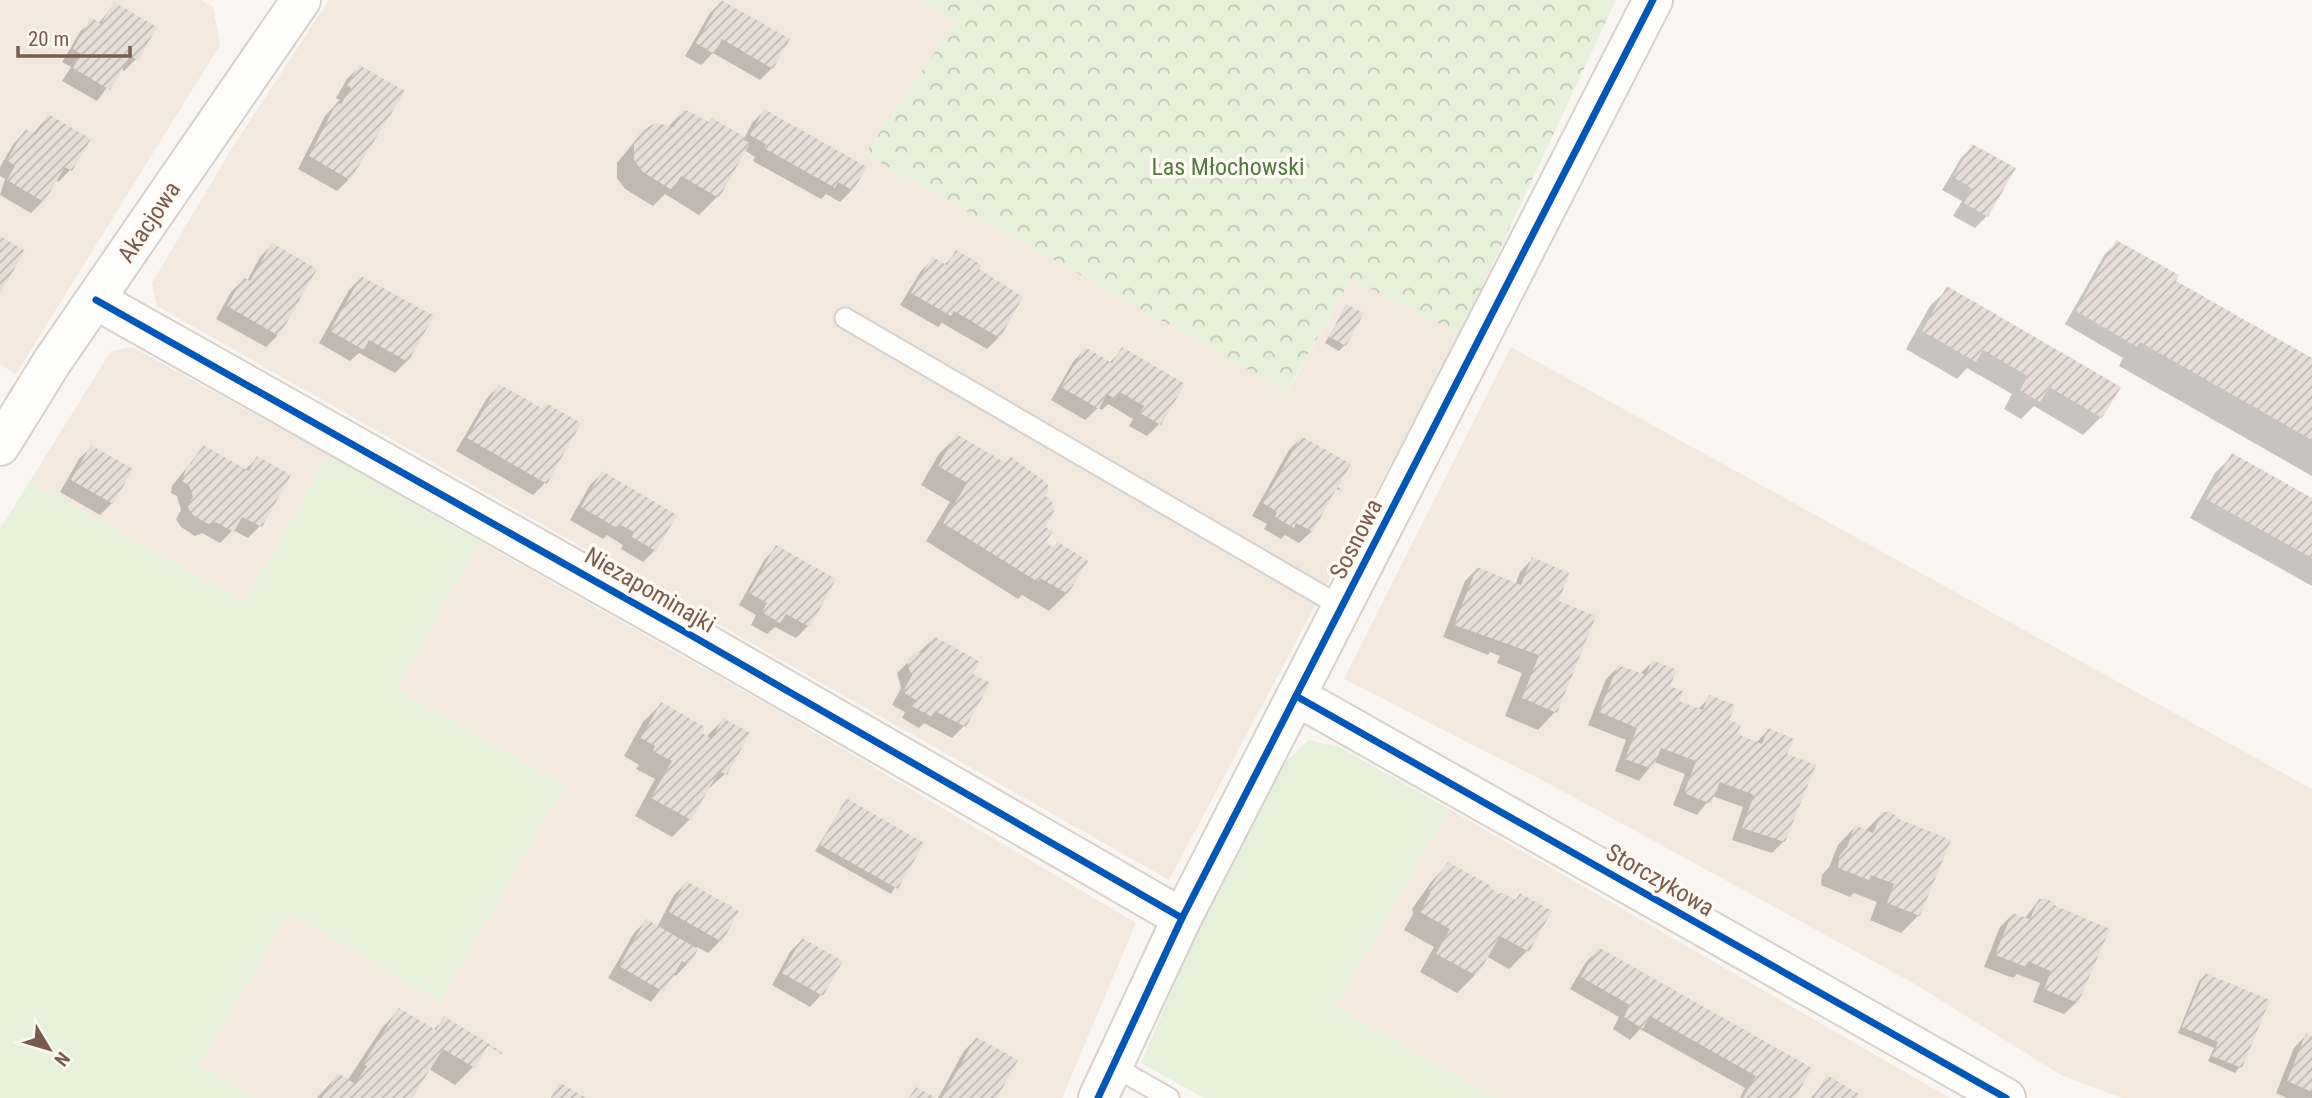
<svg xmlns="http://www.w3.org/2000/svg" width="2312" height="1098" viewBox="0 0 2312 1098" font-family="'Roboto Condensed',sans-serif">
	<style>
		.residential { fill: #f2e8de }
		.grass { fill: #e7f0db }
		.forest { fill: url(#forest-crowns) }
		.shadow { fill: #0003 }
		.building { fill: url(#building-hatch) }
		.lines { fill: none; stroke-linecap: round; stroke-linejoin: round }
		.lane-casing { stroke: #d7d1cb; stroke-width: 23 }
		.street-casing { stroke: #d7d1cb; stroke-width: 42 }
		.lane { stroke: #fefefd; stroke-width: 19 }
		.street { stroke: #fefefd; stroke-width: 38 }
		.cycleway-casing { stroke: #fffaf3; stroke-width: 11 }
		.cycleway { stroke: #0057b8; stroke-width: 7 }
		.labels { text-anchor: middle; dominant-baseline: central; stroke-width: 7; stroke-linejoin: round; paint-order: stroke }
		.park-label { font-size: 24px; fill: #537a41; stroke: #fffaf3 }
		.street-label { font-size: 24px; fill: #7a5c4d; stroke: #fffaf3 }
	</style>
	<defs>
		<pattern id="forest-crowns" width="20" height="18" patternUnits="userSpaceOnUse" patternTransform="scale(1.75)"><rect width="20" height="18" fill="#e7f0db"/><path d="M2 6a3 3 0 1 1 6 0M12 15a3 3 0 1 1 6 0" fill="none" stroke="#c0c6b4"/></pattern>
		<pattern id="building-hatch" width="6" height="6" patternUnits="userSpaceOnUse" patternTransform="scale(1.75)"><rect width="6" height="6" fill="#e6ded7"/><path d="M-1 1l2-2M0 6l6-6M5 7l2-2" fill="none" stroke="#bfb7b1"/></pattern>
	</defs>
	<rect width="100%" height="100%" fill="#f9f5f0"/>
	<g class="residential">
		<path d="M0 0H201L213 7 220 45 16 374 0 364Z"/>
		<path d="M329 0H919L956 23 866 154 1288 391 1351 279 1460 334 1169 880 157 306 152 283 232 148Z"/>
		<path d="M132 347 329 455 244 602 30 481 111 351Z"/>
		<path d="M1511 347 2312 789V1098H2122L2061 1075 1915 984 1557 788 1344 679Z"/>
		<path d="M479 541 784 714 1136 923 1062 1098H255L199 1065 288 912 440 1001 563 786 397 689Z"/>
		<path d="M1449 809 1950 1098H1497L1335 1007Z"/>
	</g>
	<g class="grass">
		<path d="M329 455 479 541 397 689 564 785 440 1001 288 912 199 1065 255 1098H0V529L30 481 244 602Z"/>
		<path d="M1309 740 1339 747 1449 809 1335 1007 1497 1098H1204L1141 1063 1218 885 1276 771Z"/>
	</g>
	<path class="forest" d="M919 0H1616L1460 334 1351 279 1287 391 865 154 955 23Z"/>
	<g class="shadow">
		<path d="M722 1 772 68 760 80 713 53 701 65 685 56 710 13Z"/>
		<path d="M115 4 136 59 124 71 121 69 97 101 62 81 71 67 62 62 80 32 92 20 98 24Z"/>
		<path d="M359 67 402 92 349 179 337 191 298 169 325 116 340 100 336 98 347 79Z"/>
		<path d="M684 111 744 139 752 123 764 111 852 190 840 202 826 194 821 199 753 161 755 157 744 150 717 197 699 215 665 194 653 206 625 189 617 178V163L643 131 668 127Z"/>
		<path d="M48 116 89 139 70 170 58 182 55 180 43 201 31 213 0 195 5 179 0 176V167L14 143 26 131 32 135Z"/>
		<path d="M1973 146 1987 216 1975 228 1953 216 1962 201 1942 190 1961 158Z"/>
		<path d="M2117 242 2169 288 2312 360V476L2119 366 2123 358 2065 324 2105 254Z"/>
		<path d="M272 245 278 335 266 347 216 319 231 292 243 280 247 281 260 257Z"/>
		<path d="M956 253 977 270 999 337 987 349 942 323 938 327 900 305 921 271 933 259 944 265Z"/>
		<path d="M361 278 407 361 395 373 359 353 350 361 319 343 349 290Z"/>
		<path d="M1948 289 2118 387 2101 417 2083 435 2034 406 2021 419 2004 409 2012 394 1967 368 1957 379 1906 349 1930 306Z"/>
		<path d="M1347 306 1345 345 1339 351 1325 343Z"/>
		<path d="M1085 349 1109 363 1122 350 1182 385 1159 424 1147 436 1129 426 1133 419 1108 404 1102 410 1098 408 1085 420 1051 400 1073 362Z"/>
		<path d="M499 386 542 410 546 405 545 483 533 495 456 451 487 398Z"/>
		<path d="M957 436 1004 464 1011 458 1043 496V544L1052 549 1067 593 1049 611 1022 595 1018 599 926 541 950 502 921 485 939 454Z"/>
		<path d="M1301 438 1312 531 1299 543 1285 535 1281 539 1264 529 1267 524 1252 516 1289 450Z"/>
		<path d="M91 447 112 503 100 515 60 492 79 459Z"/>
		<path d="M203 447 245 470 257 458 289 476 260 526 248 538 233 530 220 543 202 533 195 536 181 527 176 519 181 510 177 496 171 493 172 486Z"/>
		<path d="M2233 455 2312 500V586L2190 518 2215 473Z"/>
		<path d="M602 473 655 550 643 562 621 549 623 545 607 535 603 539 570 520 590 485Z"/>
		<path d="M777 547 808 626 796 638 775 627 767 634 751 625 756 615 739 605 765 559Z"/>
		<path d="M1532 559 1555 712 1538 730 1505 716 1522 673 1497 663 1500 656 1490 652 1488 655 1443 637 1465 581 1477 569 1515 585 1520 572Z"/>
		<path d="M934 638 964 726 952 738 924 723 919 728 902 718 905 712 892 705 901 688 897 673Z"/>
		<path d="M1652 662 1676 702 1697 710 1710 697 1735 735 1756 743 1768 730 1785 755 1784 841 1772 853 1732 840 1743 807 1712 796 1697 815 1673 805 1685 774 1654 762 1639 781 1615 771 1626 740 1588 725 1606 679 1618 667 1639 675Z"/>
		<path d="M661 704 706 737 723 720 725 774 706 791 690 819 672 837 635 816 655 779 636 769 639 765 624 756 643 722Z"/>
		<path d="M846 801 921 843 891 894 815 851Z"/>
		<path d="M1882 814 1919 915 1901 933 1870 920 1877 902 1854 893 1850 897 1821 885 1822 875 1829 867 1838 845 1855 827 1865 831Z"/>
		<path d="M1448 864 1497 896 1514 901 1520 895 1527 951 1509 969 1486 956 1475 975 1457 993 1420 972 1434 947 1404 930 1413 914 1412 909 1431 882Z"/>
		<path d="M686 883 720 941 708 953 697 947 688 963 676 976 673 974 651 1002 608 978 634 933 646 921 657 927 674 895Z"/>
		<path d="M2039 900 2056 907 2077 1002 2064 1014 2033 1002 2040 983 2017 974 2013 978 1984 967 2000 927 2012 915 2024 919Z"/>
		<path d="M802 940 822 994 810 1007 772 985 790 952Z"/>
		<path d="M1598 950 1793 1098H1740L1745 1088 1640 1029 1630 1040 1613 1029 1619 1017 1570 989 1586 962Z"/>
		<path d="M2205 975 2240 1067 2235 1073 2208 1061 2214 1048 2178 1033 2199 981Z"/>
		<path d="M399 1010 433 1030 445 1018 488 1045 473 1067 455 1085 429 1069 412 1098H317L338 1075 347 1081 382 1028Z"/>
		<path d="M2306 1035 2312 1038V1098H2287L2276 1093 2294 1048Z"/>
		<path d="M976 1039 995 1098H938L964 1051Z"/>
		<path d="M1828 1078 1855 1098H1811Z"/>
	</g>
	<g class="building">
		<path d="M721 0 790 39 773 69 722 39 714 54 696 43Z"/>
		<path d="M114 2 157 27 138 60 130 56 110 90 73 68 81 54 73 49 91 17 101 24Z"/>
		<path d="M359 65 405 91 350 180 309 156 337 102 341 104 351 88 347 85Z"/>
		<path d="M684 109 709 122 712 118 745 137 743 140 750 143 719 198 681 176 672 190 643 172 634 160V144L642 130 656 123 674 127Z"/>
		<path d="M764 109 867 167 853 191 838 182 835 188 764 148 766 144 750 135Z"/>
		<path d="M48 114 91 139 72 171 65 167 44 202 7 180 15 166 7 160 25 129 36 135Z"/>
		<path d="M1972 144 2016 168 1988 217 1964 203 1973 189 1953 177Z"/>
		<path d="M0 236 25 251 0 293Z"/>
		<path d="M2116 240 2179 275 2176 281 2312 358V440L2140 342 2137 347 2076 311Z"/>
		<path d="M272 243 317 269 279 336 227 306 243 277 250 281Z"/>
		<path d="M956 250 982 265 979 269 1023 297 1000 338 954 311 951 316 911 293 932 257 947 265Z"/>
		<path d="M361 276 434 316 408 362 369 340 364 350 330 331Z"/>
		<path d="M1947 286 2121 387 2102 418 2049 387 2040 402 2020 390 2028 376 1983 350 1976 362 1922 331Z"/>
		<path d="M1346 304 1364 313 1346 346 1329 337Z"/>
		<path d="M1085 347 1112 363 1122 347 1185 384 1161 425 1140 413 1144 406 1120 392 1115 399 1107 394 1099 409 1061 387Z"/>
		<path d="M499 384 543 409 546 403 581 423 547 484 467 438Z"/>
		<path d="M956 434 1006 463 1010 456 1047 483 1049 490 1045 496 1051 499 1054 512 1045 527 1053 531 1045 543 1053 547 1058 542 1088 561 1068 594 1040 578 1038 582 943 523 967 483 938 466Z"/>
		<path d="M1301 436 1351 464 1338 487 1343 490 1341 492 1336 489 1313 532 1296 523 1294 528 1275 517 1277 512 1263 503Z"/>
		<path d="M91 445 133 469 113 504 71 480Z"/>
		<path d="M203 445 249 471 257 456 291 475 262 527 242 517 234 532 215 522 208 524 193 515 187 506 193 497 189 485 182 481 187 465 191 464Z"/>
		<path d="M2232 453 2312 498V558L2206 499Z"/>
		<path d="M602 471 677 515 656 551 632 537 634 532 619 524 617 528 581 507Z"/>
		<path d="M776 545 836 579 810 627 786 614 780 623 762 612 767 603 749 593Z"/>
		<path d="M1532 557 1569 573 1559 601 1596 616 1557 713 1522 698 1539 655 1454 625 1477 567 1521 585Z"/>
		<path d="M934 636 980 662 973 674 990 683 966 727 935 711 932 717 912 706 916 700 903 692 912 675 908 667V659L916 653 925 652Z"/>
		<path d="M1652 660 1677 670 1670 686 1683 691 1679 701 1703 710 1709 695 1735 705 1729 720 1741 725 1737 734 1762 744 1768 728 1794 739 1787 754 1816 765 1785 842 1742 828 1754 795 1720 782 1711 804 1684 793 1696 761 1661 748 1653 769 1625 759 1637 728 1599 712 1618 665 1646 675Z"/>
		<path d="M661 702 705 727 702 733 712 739 723 718 750 733 727 775 719 771 691 820 651 798 672 761 653 751 655 746 641 738Z"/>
		<path d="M846 798 924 843 898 889 820 845Z"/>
		<path d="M1882 812H1891L1899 819 1951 840 1920 916 1887 903 1894 884 1871 875 1869 880 1838 868 1839 856 1847 847 1855 825 1873 833Z"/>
		<path d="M1448 862 1488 884 1497 894 1502 893 1516 900 1520 893 1552 911 1529 952 1500 936 1477 976 1436 954 1450 929 1420 912 1430 894 1429 889Z"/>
		<path d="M686 881 739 911 722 942 669 912Z"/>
		<path d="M2039 899H2048L2056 906 2110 929 2078 1003 2044 989 2051 971 2028 961 2026 967 1995 955 2012 913 2030 919Z"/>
		<path d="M646 919 698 949 689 965 682 961 664 992 619 966Z"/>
		<path d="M802 938 843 961 823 996 782 973Z"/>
		<path d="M1598 947 1812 1068 1795 1098H1743L1756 1076 1650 1016 1643 1029 1624 1017 1630 1005 1581 977Z"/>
		<path d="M2205 973 2270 1000 2242 1068 2212 1056 2218 1042 2182 1027Z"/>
		<path d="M399 1008 436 1030 444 1016 502 1052 501 1054 488 1046 475 1068 443 1049 412 1098H322L338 1073 355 1084 367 1066 363 1064Z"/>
		<path d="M2306 1033 2312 1036V1092L2287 1081Z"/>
		<path d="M976 1037 1018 1060 997 1098H942Z"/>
		<path d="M1827 1075 1859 1094 1857 1098H1814Z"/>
		<path d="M559 1082 586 1098H551Z"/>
		<path d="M916 1087 936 1098H909Z"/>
	</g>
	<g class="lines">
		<g class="lane-casing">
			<g id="lane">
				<path d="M845 318 1342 607"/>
				<path d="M1113 1066 1169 1098"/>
			</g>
		</g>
		<g class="street-casing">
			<g id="street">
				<path d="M96 300 687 633 1182 918"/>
				<path d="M0 446 52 362 301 0"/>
				<path d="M1296 696 2006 1098"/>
				<path d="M1098 1098 1182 918 1653 0"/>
			</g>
		</g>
		<use href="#lane" class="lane"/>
		<use href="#street" class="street"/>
		<g class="cycleway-casing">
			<g id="cycleway">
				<path d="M96 300 687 633 1182 918"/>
				<path d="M1296 696 2006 1098"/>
				<path d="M1098 1098 1182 918 1653 0"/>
			</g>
		</g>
		<use href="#cycleway" class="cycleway"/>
	</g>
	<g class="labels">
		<g class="park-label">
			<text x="1228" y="167">Las Młochowski</text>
		</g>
		<g class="street-label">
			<text transform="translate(149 222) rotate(-56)">Akacjowa</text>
			<text transform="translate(1356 539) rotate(-63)">Sosnowa</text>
			<text transform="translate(650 590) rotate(30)">Niezapominajki</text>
			<text transform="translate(1660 880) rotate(30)">Storczykowa</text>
		</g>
	</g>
	<g transform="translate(49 1049) rotate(128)" stroke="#fffaf3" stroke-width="5" paint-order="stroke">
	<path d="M0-5L12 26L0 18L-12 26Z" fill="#7a5c4d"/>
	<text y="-10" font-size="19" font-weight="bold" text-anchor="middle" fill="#7a5c4d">N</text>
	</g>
	<path d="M18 46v10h112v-10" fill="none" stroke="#7a5c4d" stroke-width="3.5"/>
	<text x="28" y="46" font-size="21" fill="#7a5c4d" stroke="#fffaf3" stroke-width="5" paint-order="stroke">20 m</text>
</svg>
